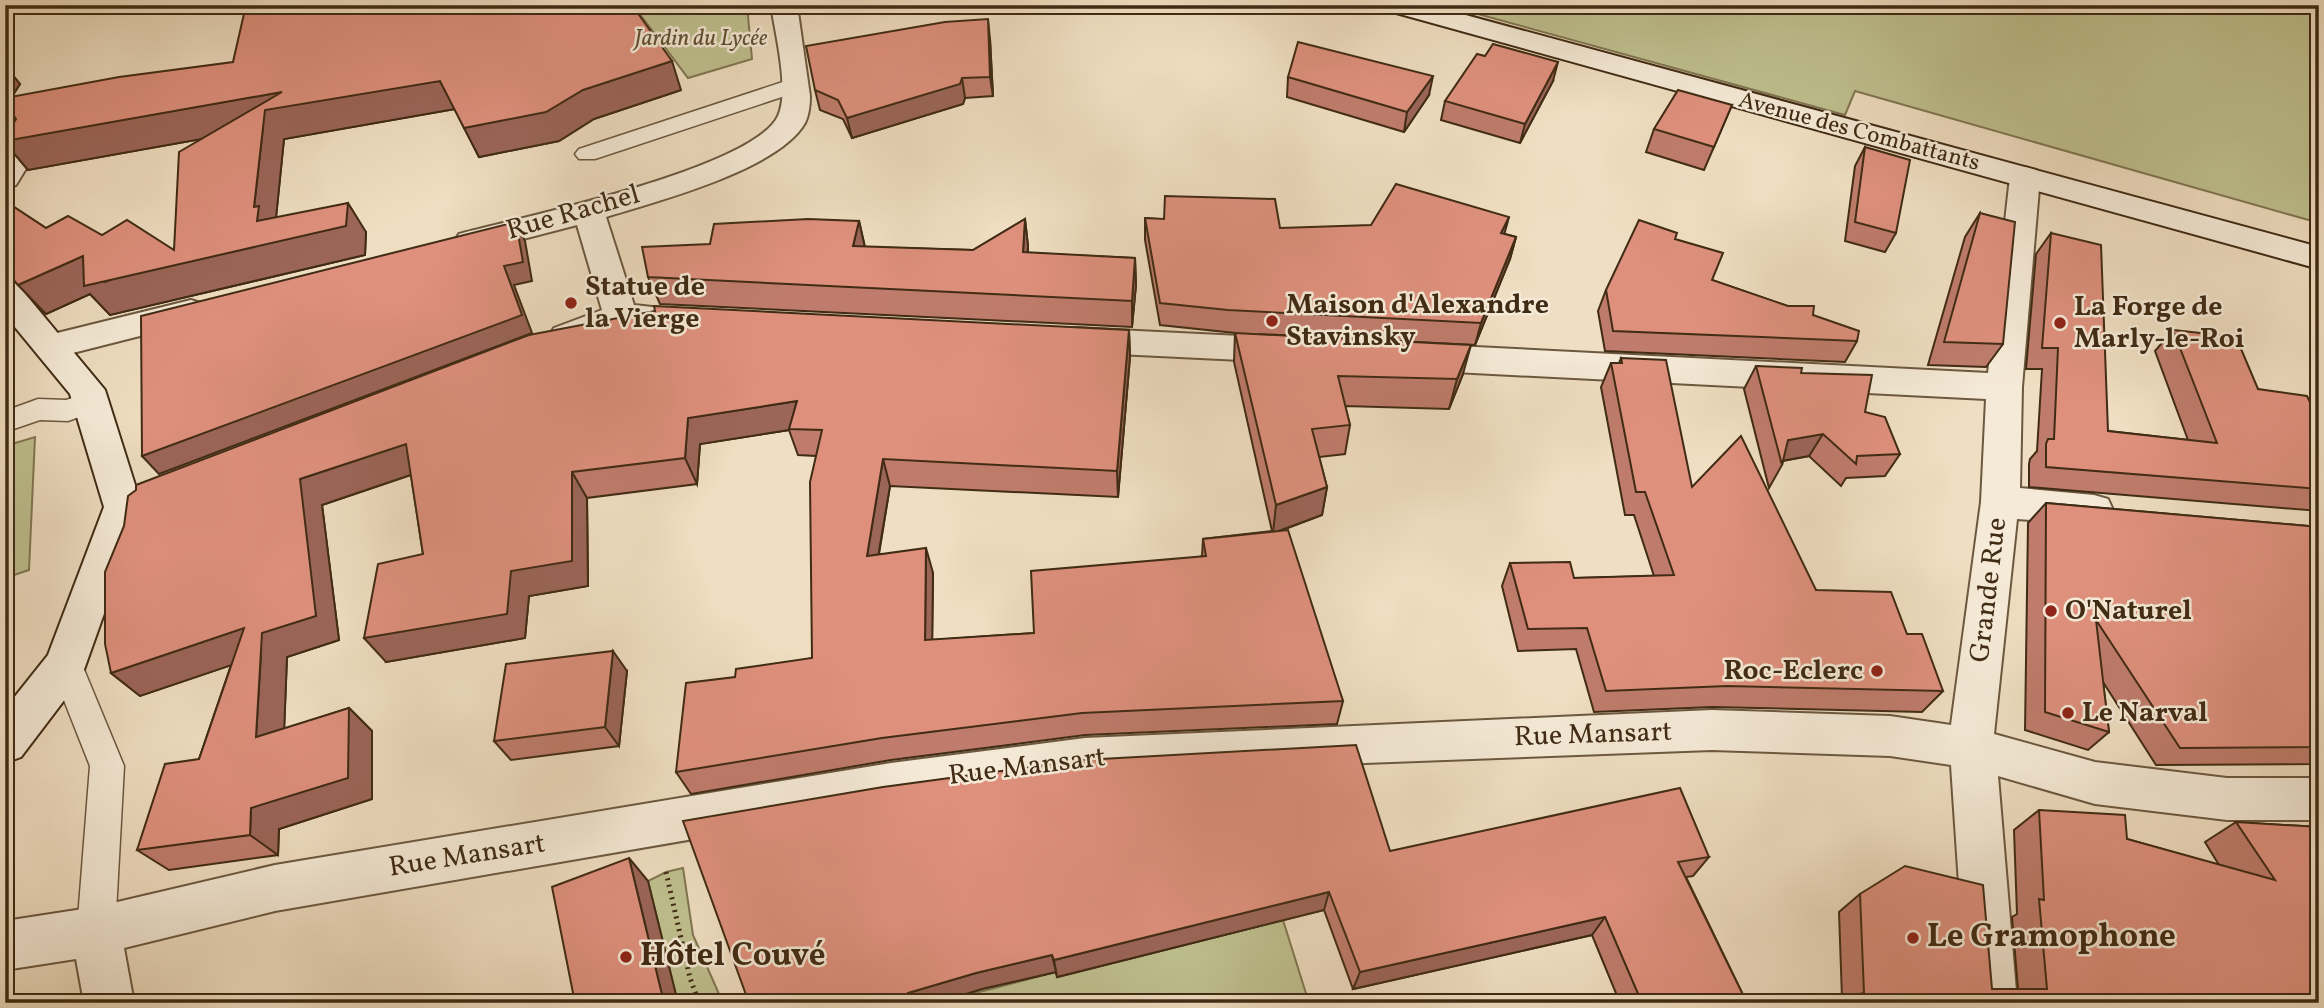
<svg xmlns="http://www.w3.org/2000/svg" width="2324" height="1008" viewBox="0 0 2324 1008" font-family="Vollkorn,serif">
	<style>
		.green { fill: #bfc08f; stroke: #807652; stroke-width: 2 }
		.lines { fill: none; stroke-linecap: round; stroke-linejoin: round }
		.lane-casing { stroke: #6c583f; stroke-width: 3 }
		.street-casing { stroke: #6c583f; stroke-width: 4 }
		.secondary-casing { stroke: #402b14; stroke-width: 4 }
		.path { stroke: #402b14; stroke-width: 5; stroke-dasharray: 2 4.5; stroke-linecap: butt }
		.lane { fill: #f5ead7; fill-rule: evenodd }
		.street { fill: #f5ead7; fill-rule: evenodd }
		.secondary { fill: #f5ead7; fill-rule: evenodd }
		.wall { fill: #bf7c6c; stroke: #402b14; stroke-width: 2 }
		.shaded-wall { fill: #9b6558; stroke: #402b14; stroke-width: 2 }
		.building { fill: #de907d; stroke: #402b14; stroke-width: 2 }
		.poi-dot { fill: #8f2418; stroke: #f5ead7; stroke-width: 2.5 }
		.labels { text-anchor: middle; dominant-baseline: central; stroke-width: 5; stroke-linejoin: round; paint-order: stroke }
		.far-park-label { font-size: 23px; font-style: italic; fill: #605033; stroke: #f5ead7 }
		.far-street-label { font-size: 23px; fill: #402b14; stroke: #f5ead7 }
		.street-label { font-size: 28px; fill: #402b14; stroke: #f5ead7 }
		.poi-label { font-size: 28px; font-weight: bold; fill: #402b14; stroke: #f5ead7; text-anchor: start }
		.near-poi-label { font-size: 33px; font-weight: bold; fill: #402b14; stroke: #f5ead7; text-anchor: start }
	</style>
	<rect width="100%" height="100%" fill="#efdec1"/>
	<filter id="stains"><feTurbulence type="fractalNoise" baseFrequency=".00286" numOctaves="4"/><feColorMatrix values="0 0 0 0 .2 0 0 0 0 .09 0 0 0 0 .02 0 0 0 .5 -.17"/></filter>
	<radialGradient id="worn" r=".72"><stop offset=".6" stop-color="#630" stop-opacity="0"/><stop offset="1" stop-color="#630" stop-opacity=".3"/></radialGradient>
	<g class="green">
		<path d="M633 5H747L752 59 688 78Z"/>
		<path d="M1445 5H2319V223L1855 91 1845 115Z"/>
		<path d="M35 437 29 570 5 578V446Z"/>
		<path d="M683 868 693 935 723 1003H678L648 881 666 872Z"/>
		<path d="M1283 920 1309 1003H937L1056 972 1058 977Z"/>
	</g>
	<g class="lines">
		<g class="lane-casing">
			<g id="lane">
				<path d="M795 78 803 80 806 85 803 90 595 159H579L575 154 579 149Z"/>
				<path d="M91 392 101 395 105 402 101 409 68 421 40 420 5 432V411L38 399 66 400Z"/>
				<path d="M66 651 78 655 124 766 115 931 109 944 96 950 83 944 77 931 90 766 50 665 54 655Z"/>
			</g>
		</g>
		<g class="street-casing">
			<g id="street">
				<path d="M771 5H797L810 96C810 105 809 115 805 123 778 170 657 201 606 217L634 305 689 311 694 319 689 327C667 334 644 324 622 328 598 334 579 353 554 346L549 337 554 328 602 310 577 225 470 253 459 250 454 242 459 234C519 218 753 169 778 116 790 90 775 33 771 5Z"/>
				<path d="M23 140 34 142 38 149 16 185 5 188V153L12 142Z"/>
				<path d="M2025 167 2036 170 2040 177 2022 387 2020 488 2094 495 2108 499 2113 510 2108 521 2094 525 2017 519 1994 734 2095 762 2227 778H2319V820H2227L2095 804 1998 776 2017 1003H1967L1951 765 1890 756 1712 750 1365 763 1085 778 891 805 275 911 124 948 134 1003H84L76 959 5 970V921L96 907 275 865 891 763 1085 738 1712 710 1890 716 1951 725 1981 502 1986 399 1415 370 1403 366 1397 357 1403 348 1415 344 1988 373 2010 177 2014 170Z"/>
				<path d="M191 300 203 304 208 312 203 320 53 358 41 355 36 346 41 337Z"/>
				<path d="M1076 328 1285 338 1297 341 1302 350 1297 359 1285 362 1076 352 1064 349 1059 340 1064 331Z"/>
			</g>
		</g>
		<g class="secondary-casing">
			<g id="secondary">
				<path d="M1385 5H1429L2319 247V269L1389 11Z"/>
				<path d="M5 281 17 284 105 390 142 507 81 678 21 757 5 763V709L48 655 104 507 70 394 5 315Z"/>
			</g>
		</g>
		<path class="path" d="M666 872 690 978 699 1003"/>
		<use href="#lane" class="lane"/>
		<use href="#street" class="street"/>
		<use href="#secondary" class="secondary"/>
	</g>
	<g class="wall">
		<path d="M990 39 993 96 965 98 963 104 852 138 843 119 820 110 815 90Z"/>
		<path d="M5 66 20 84 12 97 681 90 594 119 559 141 479 157 455 109 284 139 276 217 366 232 365 255 110 315 90 294 46 314 12 278 5 279V201L46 228 102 235 174 250 201 139 28 170 7 145 5 148Z"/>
		<path d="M1288 77 1429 95 1404 132 1287 97Z"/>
		<path d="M1553 81 1520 143 1441 120 1445 101Z"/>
		<path d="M1732 105 1704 170 1646 152 1654 129Z"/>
		<path d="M1865 147 1896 233 1885 252 1845 241 1855 166Z"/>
		<path d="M1980 213 2003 344 1986 367 1928 365 1965 237Z"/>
		<path d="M1145 218 1280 228 1505 234 1516 237 1510 259 1475 345 1258 334 1463 374 1449 409 1345 406 1350 425 1345 454 1319 457 1327 487 1322 515 1280 531 1343 701 1337 724 1085 735 891 760 691 794 676 772 735 677 812 658 816 456 798 455 789 430 700 444 697 484 587 498 588 586 529 596 525 638 386 662 423 554 411 475 322 505 339 640 287 657 284 729 349 708 372 731V799L279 829 278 855 169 870 137 850 199 759 231 665 140 696 111 673 124 526 1129 330 1130 357 1118 497 890 486 879 554 933 573 932 640 1034 633 1202 556 1203 539 1272 531 1234 362 1235 333 1160 325 1145 240Z"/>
		<path d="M1025 219 1028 246V253L1135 258 1136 285 1132 327 660 304 648 277 710 244 859 221 865 247 973 250Z"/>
		<path d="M2051 233 2108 431 2188 440 2155 351 2173 330 2258 389 2319 421V511L2029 487V464L2030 459 2037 451 2042 369H2026L2036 254Z"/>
		<path d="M1712 280 1813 315 1857 341 1845 362 1605 351 1598 311 1606 290Z"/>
		<path d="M1621 358 1692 487 1816 590 1907 634 1943 691 1922 712 1712 707 1594 712 1576 649 1518 651 1502 586 1510 563 1574 578 1654 576 1634 515H1625L1601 387 1611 363H1619Z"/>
		<path d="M1756 366 1801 373 1865 412 1900 454 1885 476 1846 478 1841 486 1809 456 1783 461 1782 465 1769 488 1744 389Z"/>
		<path d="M2046 503 2319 527V764L2156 765 2103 682 2109 732 2088 750 2025 730 2028 523Z"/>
		<path d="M627 671 619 746 511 760 494 741Z"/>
		<path d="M2039 810 2127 839 2219 865 2205 842 2236 822 2319 827V1003L1842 998 1839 912 1860 894 1992 989H2018L2012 917 2017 914 2014 830Z"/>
		<path d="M1390 851 1709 857 1693 876 1686 877 1747 1003H1620L1592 935 1353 989 1324 910 1057 977 1056 972 982 989 937 1003H749Z"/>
	</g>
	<g class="shaded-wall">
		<path d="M988 19 990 39 993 96 990 77Z"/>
		<path d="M672 61 681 90 594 119 559 141 479 157 464 128Z"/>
		<path d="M1558 62 1553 81 1520 143 1525 124Z"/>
		<path d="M5 66 20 84 5 106Z"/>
		<path d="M1433 76 1429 95 1404 132 1407 112Z"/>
		<path d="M962 78 965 98 963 104 852 138 847 118Z"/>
		<path d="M440 81 455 109 284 139 275 228 348 203 366 232 365 255 110 315 90 294 46 314 18 285 83 256 105 282 257 221 254 207 263 128 28 170 7 145 5 148V117L23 137 282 92Z"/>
		<path d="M1509 217 1503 239 1501 233Z"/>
		<path d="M1025 219 1028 246 1026 279 1023 252Z"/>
		<path d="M859 221 865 248 853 246Z"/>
		<path d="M516 222 525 241 532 281 514 285 532 333 159 474 142 456 504 266Z"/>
		<path d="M1516 237 1510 259 1475 345 1481 323Z"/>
		<path d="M1135 258 1136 285 1132 327V301Z"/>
		<path d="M1129 330 1130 357 1118 497 1117 471Z"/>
		<path d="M1471 345 1463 374 1449 409 1457 379Z"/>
		<path d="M797 401 789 430 700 444 697 484 685 458 688 418Z"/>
		<path d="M1823 434 1809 456 1781 461 1788 440Z"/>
		<path d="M406 444 425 470 322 505 339 640 287 657 283 760 256 737 261 655 140 696 111 673 244 628 262 633 300 479Z"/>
		<path d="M883 459 890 486 874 581 867 556Z"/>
		<path d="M572 472 587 498 588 586 529 596 525 638 386 662 364 638 511 571Z"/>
		<path d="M1327 487 1322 515 1273 533 1276 505Z"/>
		<path d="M926 548 933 573 932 664 925 640Z"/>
		<path d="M613 651 627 671 619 746 605 727Z"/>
		<path d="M349 708 372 731V799L279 829 278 855 250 835 251 808Z"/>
		<path d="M629 858 648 881 678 1003H664Z"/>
		<path d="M1329 892 1324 910 1057 977 1054 960Z"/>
		<path d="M1605 917 1592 935 1353 989 1360 972Z"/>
		<path d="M1052 955 1056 972 982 989 937 1003H910L908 993 976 973Z"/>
	</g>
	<g class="building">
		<path d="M246 5H632L672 61 583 90 546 112 464 128 440 81 265 110 254 207 259 206 257 221 348 203 346 226 84 286 83 256 18 285 5 270V201L46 228 68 216 102 235 127 220 174 250 179 152 282 92 5 141V138L16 119 10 110H5V98L119 77 233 62Z"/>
		<path d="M988 19 990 77 962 78 960 84 847 118 838 100 815 90 806 46 945 22Z"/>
		<path d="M1298 42 1433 76 1407 112 1288 77Z"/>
		<path d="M1493 44 1558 62 1525 124 1445 101 1477 54 1485 56Z"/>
		<path d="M1678 90 1732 105 1714 147 1654 129Z"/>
		<path d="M1865 147 1910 160 1896 233 1855 222Z"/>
		<path d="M1396 184 1509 217 1501 233 1516 237 1481 323 1228 310 1160 303 1145 218 1164 219 1165 196 1275 199 1280 228 1371 225Z"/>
		<path d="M1980 213 2015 222 2003 344 1944 342Z"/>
		<path d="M808 219 859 221 853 246 973 250 1025 219 1023 252 1135 258 1132 301 648 277 642 247 710 244 714 224Z"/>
		<path d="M1639 220 1677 233 1675 239 1723 253 1712 280 1788 306H1814L1813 315 1859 331 1857 341 1613 331 1606 290Z"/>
		<path d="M516 222 523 262 504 266 522 315 142 456 141 316Z"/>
		<path d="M2051 233 2101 245 2108 431 2217 443 2173 330 2236 337 2258 389 2307 396 2319 421V489L2046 467V444L2048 439H2054L2058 348H2042Z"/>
		<path d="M654 306 1129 330 1117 471 883 459 867 556 926 548 925 640 1034 633 1031 571 1206 556 1203 539 1288 530 1343 701 1082 713 882 738 676 772 686 683 735 677 736 669 812 658 810 482 822 430 789 429 797 401 688 418 685 458 572 472V561L511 571 507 614 364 638 378 564 423 554 406 444 300 479 316 616 262 633 256 737 349 708 348 778 251 808 250 835 137 850 165 764 199 759 244 628 111 673 105 644V572L124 526 128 496 136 490V485L529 335 655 311Z"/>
		<path d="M1235 333 1471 345 1457 379 1338 376 1350 425 1312 429 1327 487 1276 505Z"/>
		<path d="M1621 358 1666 360 1692 487 1741 436 1816 590 1891 592 1907 634H1922L1943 691 1727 686 1606 691 1587 628 1528 629 1510 563 1570 562 1574 578 1674 575 1645 492H1636L1611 363H1622Z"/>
		<path d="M1756 366 1802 368 1801 373 1872 375 1865 412 1885 417 1900 454 1857 456 1856 464 1823 434 1788 440 1782 465Z"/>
		<path d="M2046 503 2319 527V747L2180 748 2096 620 2109 732 2045 712Z"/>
		<path d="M613 651 605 727 494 741 506 664Z"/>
		<path d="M1356 745 1390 851 1680 788 1709 857 1678 862 1747 1003H1642L1605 917 1360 972 1329 892 1054 960 1052 955 976 973 908 993 910 1003H749L683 821 883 787 1083 760Z"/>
		<path d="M2039 810 2125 815 2127 839 2275 880 2236 822 2319 827V1003H1817L1864 993 1860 894 1905 866 1983 885 1992 989H2047L2039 899 2044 900Z"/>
		<path d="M629 858 664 1003H575L552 887Z"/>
	</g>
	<g class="poi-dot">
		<circle cx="571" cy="303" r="7"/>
		<circle cx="1272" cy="321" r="7"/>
		<circle cx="2060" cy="323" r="7"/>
		<circle cx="2051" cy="611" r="7"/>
		<circle cx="1877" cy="671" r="7"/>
		<circle cx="2068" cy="713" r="7"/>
		<circle cx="1913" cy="938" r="7"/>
		<circle cx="626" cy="957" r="7"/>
	</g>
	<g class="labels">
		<g class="far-park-label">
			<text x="701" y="39">Jardin du Lycée</text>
		</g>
		<g class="far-street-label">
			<text transform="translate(1859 132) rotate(15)">Avenue des Combattants</text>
		</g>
		<g class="street-label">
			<text transform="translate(573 213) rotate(-16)">Rue Rachel</text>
			<text transform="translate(1989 590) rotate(-83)">Grande Rue</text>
			<text transform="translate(1593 735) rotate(-2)">Rue Mansart</text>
			<text transform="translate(1027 767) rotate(-7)">Rue Mansart</text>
			<text transform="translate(467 856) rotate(-9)">Rue Mansart</text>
		</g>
		<g class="poi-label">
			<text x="585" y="287">Statue de<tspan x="585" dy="32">la Vierge</tspan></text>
			<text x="1286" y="305">Maison d'Alexandre<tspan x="1286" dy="32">Stavinsky</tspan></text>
			<text x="2074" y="307">La Forge de<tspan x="2074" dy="32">Marly-le-Roi</tspan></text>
			<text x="2065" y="611">O'Naturel</text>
			<text x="1863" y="671" text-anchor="end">Roc-Eclerc</text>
			<text x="2082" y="713">Le Narval</text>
		</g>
		<g class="near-poi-label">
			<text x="1927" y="938">Le Gramophone</text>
			<text x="640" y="957">Hôtel Couvé</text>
		</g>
	</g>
	<rect width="2324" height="1008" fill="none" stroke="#efdec1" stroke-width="28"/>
	<rect x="7" y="7" width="2310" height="994" fill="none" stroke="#402b14" stroke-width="3.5"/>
	<rect x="14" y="14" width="2296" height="980" fill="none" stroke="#402b14" stroke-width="2"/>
	<rect width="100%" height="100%" filter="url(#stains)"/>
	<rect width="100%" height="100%" fill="url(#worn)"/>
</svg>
